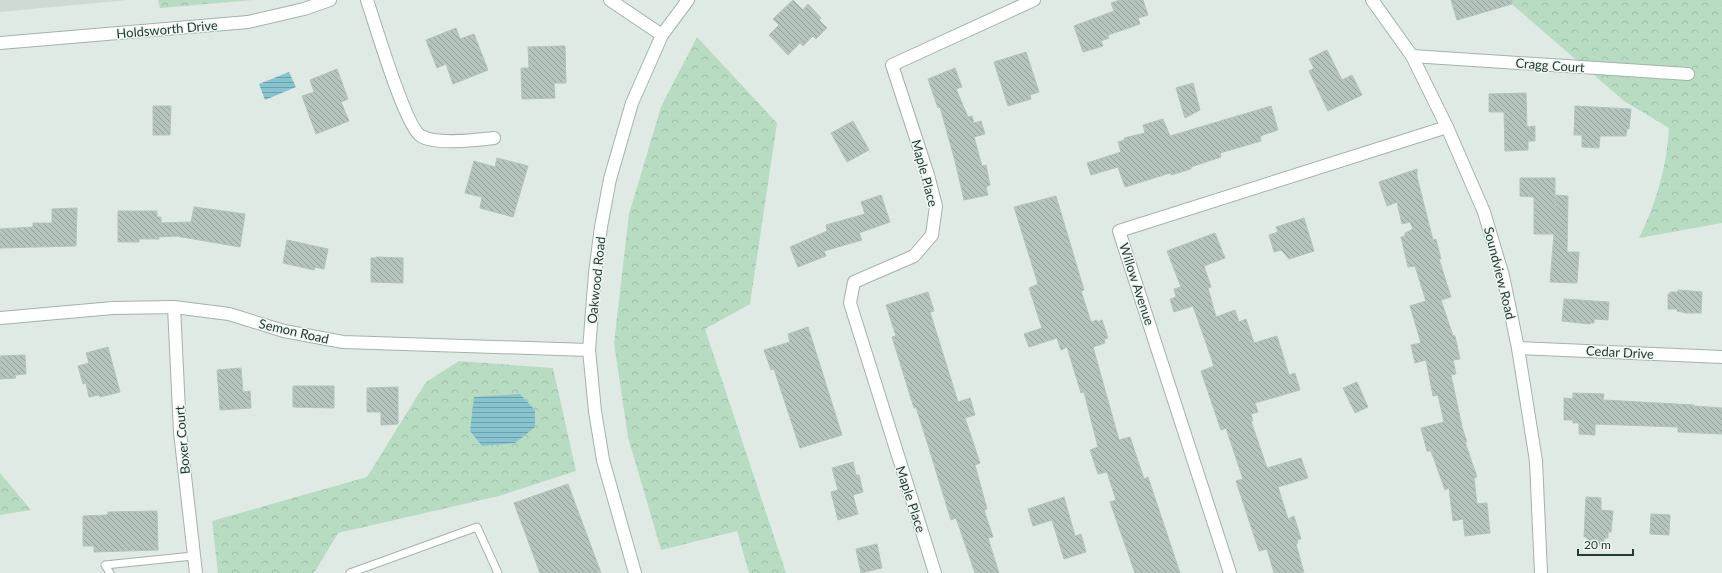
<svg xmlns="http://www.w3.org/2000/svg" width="1722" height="573" viewBox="0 0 1722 573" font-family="Lato,sans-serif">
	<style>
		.built { fill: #cedad4 }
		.forest { fill: url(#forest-crowns); fill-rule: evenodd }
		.water { fill: url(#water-rules) }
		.building { fill: url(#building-back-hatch); stroke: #b2c4bc }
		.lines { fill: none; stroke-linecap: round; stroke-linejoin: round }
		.service-casing { stroke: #a2b2ac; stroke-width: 9 }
		.minor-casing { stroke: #a2b2ac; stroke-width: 14 }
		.secondary-casing { stroke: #9fb6ad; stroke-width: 14 }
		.service { stroke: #fff; stroke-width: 7 }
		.minor { stroke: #fff; stroke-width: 12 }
		.secondary { stroke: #fff; stroke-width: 12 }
		.labels { text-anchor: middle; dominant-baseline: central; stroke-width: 3; stroke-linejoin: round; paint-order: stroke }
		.street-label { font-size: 13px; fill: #213a33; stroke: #f0f7f3 }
	</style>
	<defs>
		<pattern id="forest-crowns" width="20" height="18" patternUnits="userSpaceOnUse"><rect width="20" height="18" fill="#b8dcc2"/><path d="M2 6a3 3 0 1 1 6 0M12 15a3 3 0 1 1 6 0" fill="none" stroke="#9ebea7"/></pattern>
		<pattern id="water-rules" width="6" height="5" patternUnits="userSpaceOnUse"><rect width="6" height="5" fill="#87c4cf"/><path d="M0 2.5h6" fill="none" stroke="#6ea0a9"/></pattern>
		<pattern id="building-back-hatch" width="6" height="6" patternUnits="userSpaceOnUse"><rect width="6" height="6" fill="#b5c5be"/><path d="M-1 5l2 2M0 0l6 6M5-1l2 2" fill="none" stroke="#93a19b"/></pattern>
	</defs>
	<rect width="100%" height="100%" fill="#dfeae5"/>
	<path class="built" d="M0 0H128L0 12Z"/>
	<g class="forest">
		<path d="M158 0H253L160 8Z"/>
		<path d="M1507 0H1722V223L1639 238C1656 204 1667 166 1669 128L1624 101Z"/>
		<path d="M697 37 777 123 750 304 705 329 786 573H749L737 531 661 550 628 437 614 343 629 214 661 107Z"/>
		<path d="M459 361 553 368 576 471 499 496 338 533 314 573H218L212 521 367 477 426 382ZM520 394 535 410V427Z"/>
		<path d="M0 473 31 510 0 515Z"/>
	</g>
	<g class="water">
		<path d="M289 72 296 87 265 100 259 84Z"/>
		<path d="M520 394 535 410V427L515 443 482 446 470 431 474 397Z"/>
	</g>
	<g class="building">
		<path d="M793 0 803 10 808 4 821 18 819 20 827 28 816 39 813 36 803 46 800 43 788 55 769 35 779 25 773 19Z"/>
		<path d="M1120 0H1143L1148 15 1138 18 1140 24 1108 35 1109 38 1101 41 1103 46 1083 52 1074 26 1114 11 1111 3Z"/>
		<path d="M1451 0H1512V4L1457 20Z"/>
		<path d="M456 28 460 39 474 34 488 70 453 84 446 64 437 68 426 40Z"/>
		<path d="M565 46 566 83H554L555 98 522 99 521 68H529L528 47Z"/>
		<path d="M1327 50 1342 80 1352 75 1362 95 1328 111 1309 71 1314 68 1309 59Z"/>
		<path d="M1026 52 1039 92 1030 95 1031 99 1008 106 994 62Z"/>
		<path d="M955 68 962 87 956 89 968 117 972 116 974 123 981 121 985 134 974 137 982 166 986 165 990 185 986 187 988 195 964 200 955 161 940 107 938 108 928 79Z"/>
		<path d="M337 69 348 99 341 102 349 121 316 134 302 96 314 92 310 80Z"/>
		<path d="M1193 83 1200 110 1185 118 1176 88Z"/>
		<path d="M1526 93 1527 127 1535 126V141H1528V150L1505 151 1504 112H1489V94Z"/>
		<path d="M153 106H171L170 135H153Z"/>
		<path d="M1271 106 1278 130 1260 136 1261 141 1220 153 1221 157 1191 167V169L1171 175 1170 173 1125 187 1118 167 1091 175 1087 163 1121 152 1118 142 1125 140 1124 138 1145 133 1143 125 1163 119 1170 136Z"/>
		<path d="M1575 106 1631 109 1629 129H1627L1626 136H1600L1599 148 1582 147V135H1574Z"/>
		<path d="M853 121 869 150 847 162 831 133Z"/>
		<path d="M497 158 528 166 513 217 480 208 482 197 465 193 474 161 495 167Z"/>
		<path d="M1417 169V177L1433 240 1436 239 1441 259H1439L1451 297 1441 300 1453 336H1455L1460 359 1453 360 1456 374 1451 375 1462 427 1467 442H1465L1477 477 1474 478 1477 504 1487 503 1490 533 1465 536 1463 519 1453 521 1449 488 1445 490 1431 451H1427L1421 428 1444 422 1438 395 1433 396 1426 360 1415 363 1411 345 1421 343 1410 306 1426 301 1415 266 1408 267 1401 237 1405 236V233L1413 229 1410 222 1402 224 1397 202 1387 206 1379 182Z"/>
		<path d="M1520 178H1555V210L1556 195 1568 196 1567 252H1579L1577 283 1550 282 1554 234H1534V197L1520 196Z"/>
		<path d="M881 195 890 222 859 233 862 240 824 251 826 256 798 267 790 247 827 231 826 225 865 214 861 202Z"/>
		<path d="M1056 196 1084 290 1081 291 1091 322 1097 320 1098 322 1102 320 1108 338 1104 339 1105 343 1093 347 1119 440 1130 437 1144 479 1148 477 1180 573H1135L1110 502 1116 500 1107 472 1098 474 1090 450 1098 447 1084 392 1081 393 1067 347 1061 350 1057 338 1029 347 1024 334 1042 328 1029 288 1038 284 1014 207Z"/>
		<path d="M194 207 245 214 240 247 176 236 159 237V239H139V242H118V211H157V217H161V223L191 222Z"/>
		<path d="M77 208 76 246 0 248V229L33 227V223H52V209Z"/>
		<path d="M1304 218 1314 251 1289 259 1281 250 1274 252 1269 235 1278 232 1276 227Z"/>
		<path d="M1215 233 1225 258 1204 266 1211 287 1208 288 1216 317 1235 310 1239 322 1246 319 1254 343 1277 336 1289 375 1295 373 1300 390 1255 403 1258 412 1251 414 1253 421H1251L1267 468 1301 458 1308 478 1278 487 1288 519 1294 516 1301 539 1297 540 1298 543 1296 544 1304 573H1274L1267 549 1259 551 1236 481 1243 479 1226 428 1221 430 1201 371 1214 366 1193 306 1174 312 1170 299 1176 297 1174 289 1181 287 1167 251Z"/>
		<path d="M287 240 328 249 324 269 315 267 314 270 283 263Z"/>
		<path d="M376 257 403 258V283L371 282V258H376Z"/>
		<path d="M1678 290 1702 292 1701 313H1686L1677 311V309H1668V294H1670V292H1678Z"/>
		<path d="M928 292 934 311 930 312 958 402 970 398 975 415 965 418 980 463 975 465 987 509 984 510 993 537 988 538 999 573H975L956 518 951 520 928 445 916 407 914 408 892 337 896 336 886 305Z"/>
		<path d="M1564 299 1609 302 1608 320 1594 319V323H1590V324L1562 321Z"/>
		<path d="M808 327 842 435 800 448 774 369 771 370 764 350 790 342 788 334Z"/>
		<path d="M108 347 120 392 100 397 99 395 89 397 86 383 83 384 78 366 89 363 86 353Z"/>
		<path d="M25 355 26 374 15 375 16 378 0 379V356Z"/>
		<path d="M241 368 243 392 250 391 251 408 220 410 217 370Z"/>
		<path d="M1357 382 1368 407 1355 413 1343 388Z"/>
		<path d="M293 386H334V408L293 407Z"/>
		<path d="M398 387V424L381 425V412H367V388Z"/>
		<path d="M1573 393 1604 394 1603 400 1694 405V406L1722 408V434L1678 432V427L1595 424V435L1579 434V423H1573V420H1564V398L1573 399Z"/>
		<path d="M853 462 856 475H859L863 492 853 495 858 514 838 520 831 492 838 490 832 468Z"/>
		<path d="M568 484 601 573H540L514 503Z"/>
		<path d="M1064 497 1075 536 1081 534 1086 552 1064 559 1052 520 1033 526 1028 509Z"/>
		<path d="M1586 497 1601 498V510L1613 511 1611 532H1608V538H1604V545H1587V537H1584Z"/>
		<path d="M157 511 158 550 94 552V546H83V516L107 515 108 512Z"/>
		<path d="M1651 514 1670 515 1669 535 1650 534Z"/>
		<path d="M877 544 882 568 861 573 856 549Z"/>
	</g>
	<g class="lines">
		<g class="service-casing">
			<g id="service">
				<path d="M110 573 105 565 193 556"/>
				<path d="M350 573 477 527 498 573"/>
			</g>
		</g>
		<g class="minor-casing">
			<g id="minor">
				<path d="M367 0C375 23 405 127 421 136 436 145 475 140 494 138"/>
				<path d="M610 0 662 35"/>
				<path d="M1372 0 1412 56 1447 127 1484 212 1503 276 1518 348 1536 461 1541 573"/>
				<path d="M0 43 248 22 304 9 330 0"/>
				<path d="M1412 56 1688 74"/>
				<path d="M174 307 180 432 196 573"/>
				<path d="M0 318 113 308 174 307 229 314 284 331 343 342 589 350"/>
				<path d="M1518 348 1722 357"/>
				<path d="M935 573 850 303 854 282 914 256 932 235 936 206 928 175 892 65 1034 0"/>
				<path d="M1230 573 1119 231 1447 127"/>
			</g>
		</g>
		<g class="secondary-casing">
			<path id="secondary" d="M635 573 603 460 595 411 589 350 595 273 601 227 610 179 632 103 662 35 688 0"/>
		</g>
		<use href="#service" class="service"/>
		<use href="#minor" class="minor"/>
		<use href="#secondary" class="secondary"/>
	</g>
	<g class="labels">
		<g class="street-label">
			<text transform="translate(167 29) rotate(-5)">Holdsworth Drive</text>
			<text transform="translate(1550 65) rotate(4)">Cragg Court</text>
			<text transform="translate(925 173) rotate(75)">Maple Place</text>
			<text transform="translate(1500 273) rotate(76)">Soundview Road</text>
			<text transform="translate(596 280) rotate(-84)">Oakwood Road</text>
			<text transform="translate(1137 284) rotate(72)">Willow Avenue</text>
			<text transform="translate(294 331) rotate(13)">Semon Road</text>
			<text transform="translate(1620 352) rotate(3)">Cedar Drive</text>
			<text transform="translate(182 440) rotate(-95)">Boxer Court</text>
			<text transform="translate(911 499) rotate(72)">Maple Place</text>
		</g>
	</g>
	<path d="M1578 549v6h55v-6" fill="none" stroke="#213a33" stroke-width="2"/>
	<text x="1584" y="549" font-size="12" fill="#213a33" stroke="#f0f7f3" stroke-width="3" paint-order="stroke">20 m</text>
</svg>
